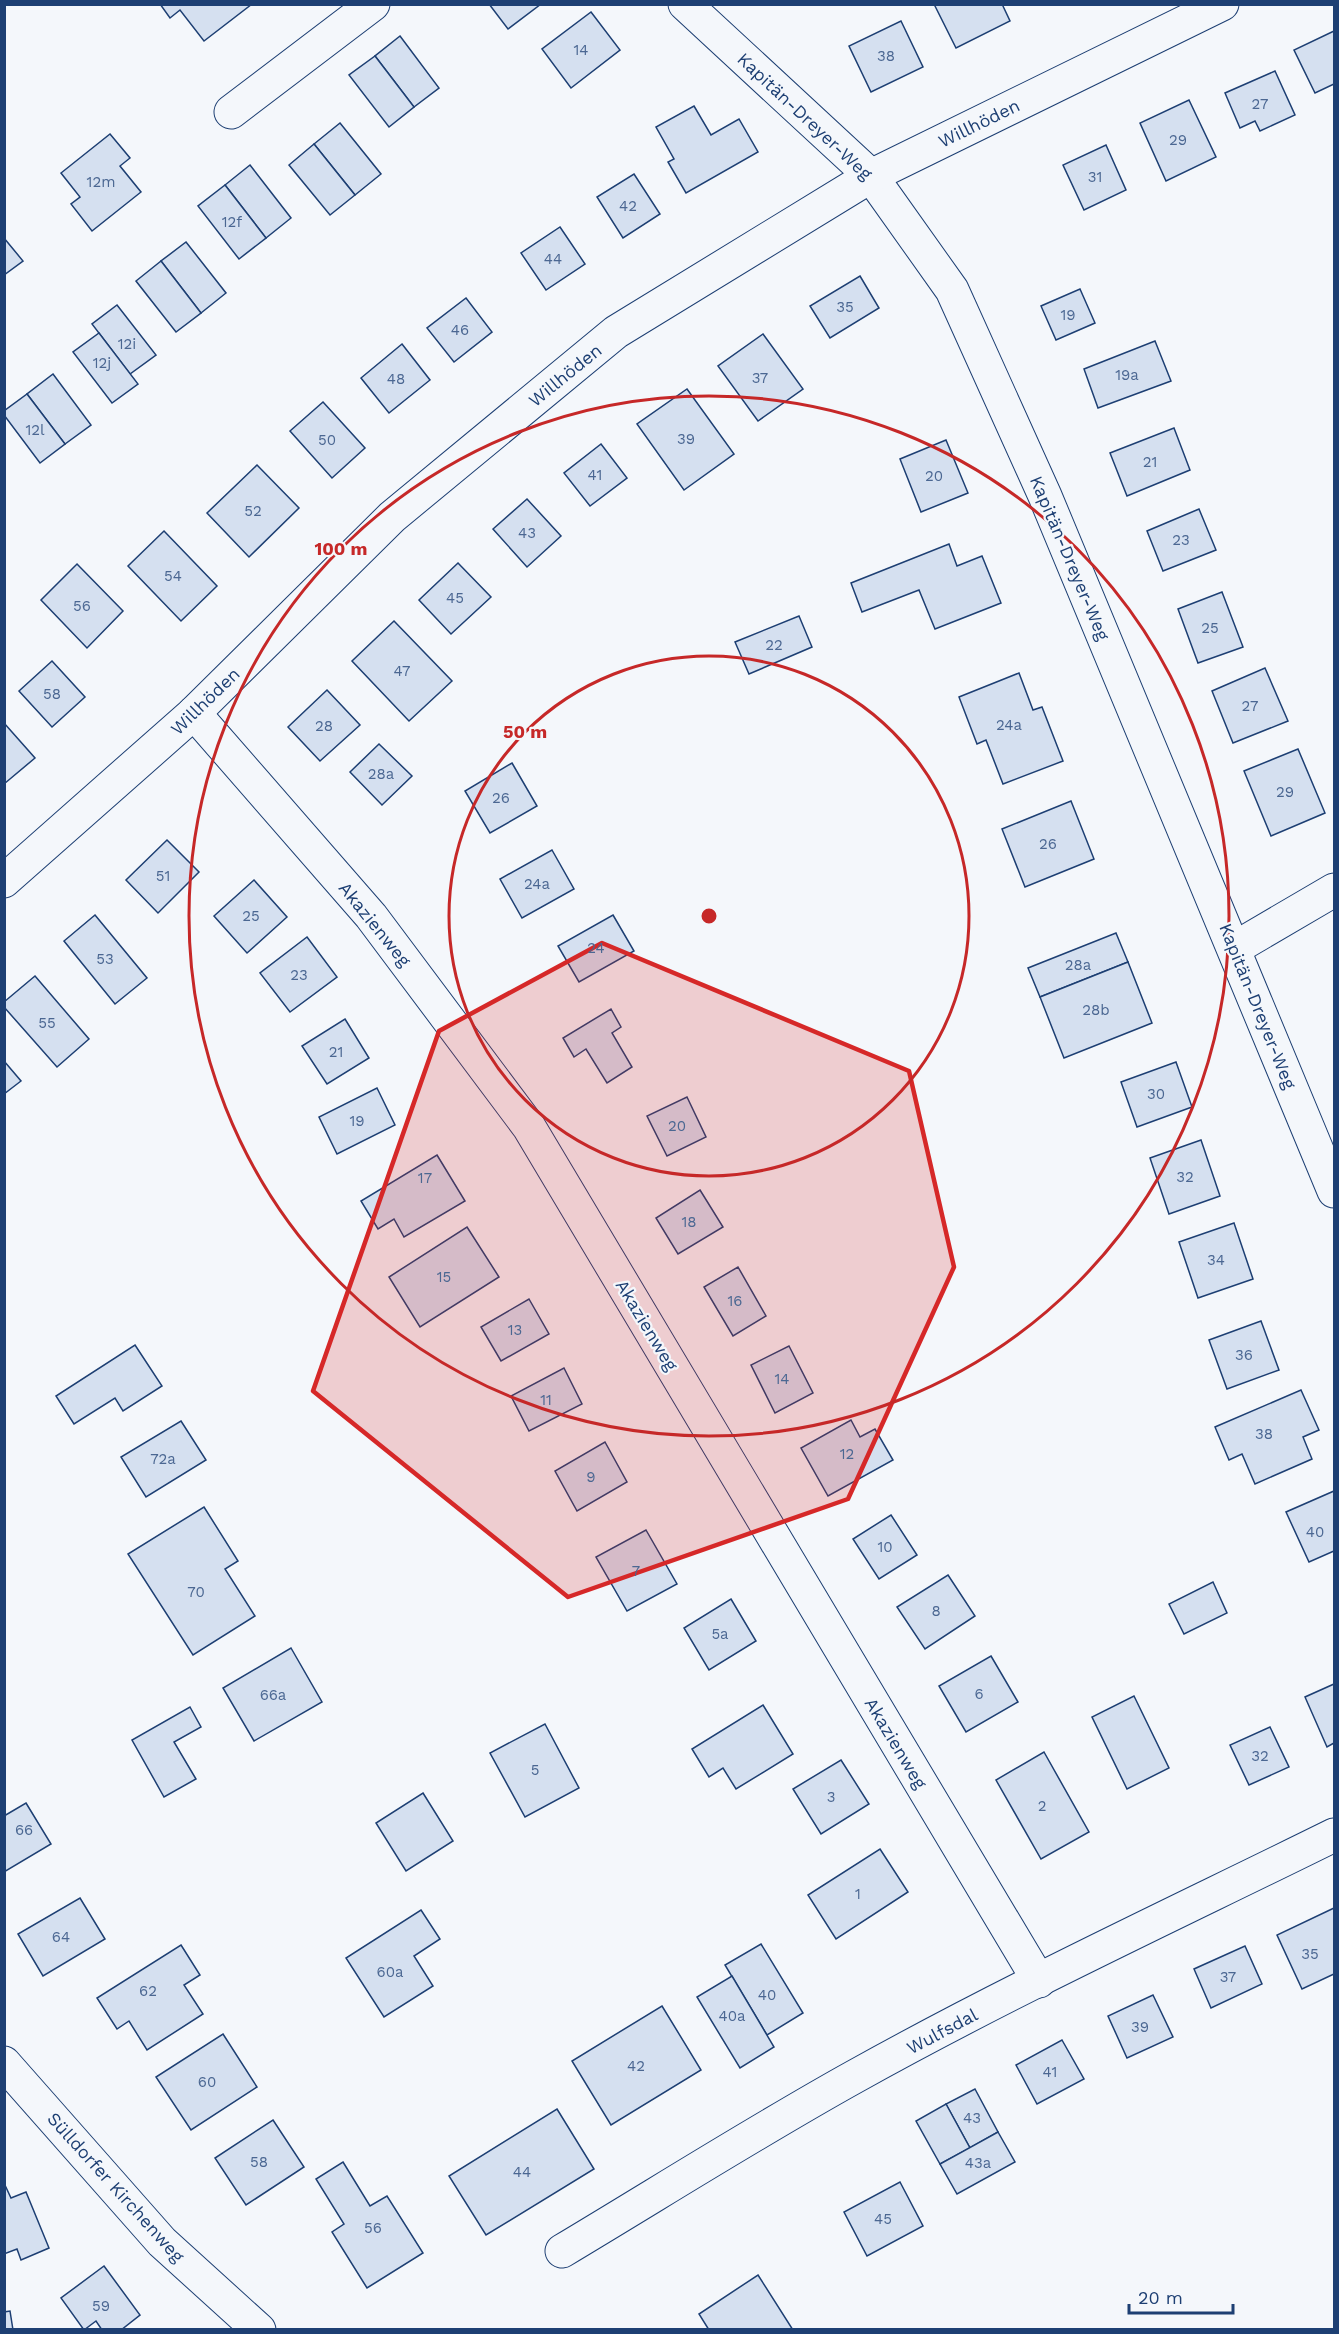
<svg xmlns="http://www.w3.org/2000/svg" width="1339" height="2334" viewBox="0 0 1339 2334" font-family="'Work Sans',sans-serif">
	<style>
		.building { fill: #d5e0f0; stroke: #1d3f73; stroke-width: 1.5 }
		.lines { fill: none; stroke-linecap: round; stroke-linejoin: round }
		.minor-casing { stroke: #1d3f73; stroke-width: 35 }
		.minor { stroke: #f4f7fb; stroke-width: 33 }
		.marked { fill: #d62828; fill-opacity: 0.2; stroke: #d62828; stroke-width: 4.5; stroke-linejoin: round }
		.ring { fill: none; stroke: #c62828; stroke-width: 3 }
		.labels { text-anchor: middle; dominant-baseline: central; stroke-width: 4.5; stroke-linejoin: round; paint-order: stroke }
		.number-label { font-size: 15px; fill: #4b6792 }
		.street-label { font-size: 18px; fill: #1d3f73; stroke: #f4f7fb }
		.centre { fill: #c62828; stroke: #f4f7fb; stroke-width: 3 }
		.ring-label { font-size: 18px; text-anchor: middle; font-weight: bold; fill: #c62828; stroke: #f4f7fb; stroke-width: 4.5; stroke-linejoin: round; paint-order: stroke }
	</style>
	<rect width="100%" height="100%" fill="#f4f7fb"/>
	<g class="building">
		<path d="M160 4H252L204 41 180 10 170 18Z"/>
		<path d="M489 4H541L508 29Z"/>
		<path d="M934 4H1002L1010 21 956 48Z"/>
		<path d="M591 12 620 50 571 88 542 49Z"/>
		<path d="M901 21 923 67 871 92 849 46Z"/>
		<path d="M1334 31V84L1315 93 1294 50Z"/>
		<path d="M400 36 439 88 414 107 375 56Z"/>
		<path d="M375 56 414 107 389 127 349 75Z"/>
		<path d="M1275 71 1295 115 1260 131 1255 121 1240 128 1225 93Z"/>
		<path d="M1189 100 1216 157 1166 181 1140 123Z"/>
		<path d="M694 106 711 135 739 119 758 152 686 193 668 162 674 159 656 127Z"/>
		<path d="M340 123 381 174 355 195 314 144Z"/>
		<path d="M110 134 130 158 120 166 141 192 92 231 71 204 80 197 61 173Z"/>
		<path d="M314 144 355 195 330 215 289 165Z"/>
		<path d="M1106 145 1126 190 1084 210 1063 165Z"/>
		<path d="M250 165 291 218 266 238 225 185Z"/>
		<path d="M634 174 660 214 623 238 597 197Z"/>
		<path d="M225 185 266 238 239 259 198 206Z"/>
		<path d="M560 227 585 264 546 290 521 253Z"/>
		<path d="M4 238 23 261 4 275Z"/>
		<path d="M186 242 226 293 201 313 161 261Z"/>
		<path d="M161 261 201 313 176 332 136 281Z"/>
		<path d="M860 276 879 308 830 338 810 306Z"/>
		<path d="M1080 289 1095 323 1056 340 1041 306Z"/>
		<path d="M466 298 492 332 454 362 427 328Z"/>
		<path d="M117 305 156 355 130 374 92 324Z"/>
		<path d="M99 333 138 384 112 403 73 352Z"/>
		<path d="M763 334 803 389 758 421 718 366Z"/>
		<path d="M1155 341 1171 381 1098 408 1084 369Z"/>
		<path d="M402 344 430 380 389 413 361 378Z"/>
		<path d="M53 374 91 425 65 444 27 394Z"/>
		<path d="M687 389 734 454 684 490 637 424Z"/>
		<path d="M27 394 65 444 40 463 4 415V411Z"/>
		<path d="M323 402 365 448 332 478 290 431Z"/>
		<path d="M1174 428 1190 470 1127 496 1110 453Z"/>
		<path d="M946 440 968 493 921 512 900 459Z"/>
		<path d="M601 444 627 478 590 506 564 473Z"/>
		<path d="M257 465 299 508 249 557 207 513Z"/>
		<path d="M527 499 561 536 527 567 493 529Z"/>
		<path d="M1199 509 1216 550 1163 571 1147 531Z"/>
		<path d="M164 531 217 586 181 621 128 566Z"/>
		<path d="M949 544 957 566 982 556 1001 603 935 629 919 590 862 612 851 583Z"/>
		<path d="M458 563 491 597 451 634 419 600Z"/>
		<path d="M77 564 123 611 87 648 41 600Z"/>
		<path d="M1222 592 1243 647 1198 663 1178 609Z"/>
		<path d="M799 616 812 647 749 674 735 642Z"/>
		<path d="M394 621 452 681 409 721 352 661Z"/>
		<path d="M52 661 85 697 52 727 19 691Z"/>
		<path d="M1265 668 1288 721 1233 743 1212 691Z"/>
		<path d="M1019 673 1033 710 1042 707 1063 761 1003 784 986 740 977 744 959 697Z"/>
		<path d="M327 690 360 725 320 761 288 727Z"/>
		<path d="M4 723 35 758 4 784Z"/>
		<path d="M379 744 412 776 382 805 350 772Z"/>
		<path d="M1298 749 1325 813 1271 836 1244 771Z"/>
		<path d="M512 763 537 806 490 833 465 791Z"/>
		<path d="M1071 801 1094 859 1025 887 1002 829Z"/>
		<path d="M167 840 199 872 158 913 126 880Z"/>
		<path d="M552 850 574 889 522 918 500 879Z"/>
		<path d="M254 880 287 917 247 953 214 916Z"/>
		<path d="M95 915 147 978 115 1004 64 941Z"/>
		<path d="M613 915 634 951 579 982 558 946Z"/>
		<path d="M1116 933 1128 962 1040 997 1028 968Z"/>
		<path d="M307 937 337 977 290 1012 260 973Z"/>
		<path d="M1128 962 1152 1023 1064 1058 1040 997Z"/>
		<path d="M35 976 89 1039 57 1067 4 1007V1002Z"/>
		<path d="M611 1009 621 1027 612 1033 632 1067 607 1083 586 1049 574 1057 563 1038Z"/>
		<path d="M345 1019 369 1058 327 1084 302 1046Z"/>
		<path d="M4 1061 21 1081 4 1094Z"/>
		<path d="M1176 1062 1192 1107 1137 1127 1121 1082Z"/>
		<path d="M377 1088 395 1125 337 1154 319 1117Z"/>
		<path d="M687 1097 706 1137 667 1156 647 1116Z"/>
		<path d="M1201 1140 1220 1196 1169 1214 1150 1158Z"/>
		<path d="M437 1155 465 1201 404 1237 394 1219 378 1229 361 1201Z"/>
		<path d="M700 1190 723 1227 678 1254 656 1218Z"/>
		<path d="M1234 1223 1253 1279 1198 1298 1179 1242Z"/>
		<path d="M467 1227 499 1277 420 1327 389 1277Z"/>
		<path d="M738 1267 766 1316 733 1336 704 1287Z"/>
		<path d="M529 1299 549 1334 501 1361 481 1327Z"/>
		<path d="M1261 1321 1279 1370 1227 1389 1209 1340Z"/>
		<path d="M135 1345 162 1386 123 1411 115 1398 74 1424 56 1396Z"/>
		<path d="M789 1346 813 1393 775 1413 751 1365Z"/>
		<path d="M564 1368 582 1404 529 1431 511 1396Z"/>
		<path d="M1301 1390 1319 1430 1303 1437 1312 1459 1255 1484 1242 1454 1229 1460 1215 1427Z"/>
		<path d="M851 1420 860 1437 875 1429 893 1460 828 1496 801 1448Z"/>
		<path d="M181 1421 206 1460 146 1497 121 1457Z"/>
		<path d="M605 1442 627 1482 577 1511 555 1471Z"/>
		<path d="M1334 1491V1551L1309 1562 1286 1512Z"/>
		<path d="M204 1507 238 1561 225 1569 255 1616 193 1655 128 1554Z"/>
		<path d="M891 1515 917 1555 879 1579 853 1539Z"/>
		<path d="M646 1530 677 1584 627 1611 596 1557Z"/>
		<path d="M948 1575 975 1616 925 1649 897 1607Z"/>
		<path d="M1213 1582 1227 1613 1184 1634 1169 1604Z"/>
		<path d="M731 1599 756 1641 709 1670 684 1628Z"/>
		<path d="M291 1648 322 1702 254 1741 223 1688Z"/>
		<path d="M991 1656 1018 1702 966 1732 939 1686Z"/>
		<path d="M1334 1684V1743L1327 1747 1305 1697Z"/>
		<path d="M1134 1696 1169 1768 1127 1789 1092 1717Z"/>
		<path d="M763 1705 793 1754 736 1789 723 1768 709 1777 692 1749Z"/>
		<path d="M190 1707 201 1727 174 1742 196 1779 164 1797 132 1740Z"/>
		<path d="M545 1724 579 1788 525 1817 490 1753Z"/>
		<path d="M1270 1727 1289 1767 1249 1785 1230 1745Z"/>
		<path d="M1044 1752 1089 1832 1041 1859 996 1780Z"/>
		<path d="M841 1760 869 1804 821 1834 793 1789Z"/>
		<path d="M423 1793 453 1841 406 1871 376 1823Z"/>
		<path d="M26 1803 51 1844 4 1872V1816Z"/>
		<path d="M880 1849 908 1892 836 1939 808 1895Z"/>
		<path d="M80 1898 105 1939 43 1976 18 1934Z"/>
		<path d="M1334 1908V1974L1302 1989 1277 1935Z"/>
		<path d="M421 1910 440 1939 414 1956 433 1986 384 2017 346 1958Z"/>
		<path d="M761 1944 803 2013 767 2035 725 1965Z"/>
		<path d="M181 1945 200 1975 184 1985 203 2014 147 2050 129 2021 117 2029 97 1998Z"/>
		<path d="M1245 1946 1262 1984 1211 2008 1194 1969Z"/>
		<path d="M732 1976 774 2047 740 2068 697 1997Z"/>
		<path d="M1153 1995 1173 2037 1127 2058 1108 2016Z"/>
		<path d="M662 2006 701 2070 611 2125 572 2061Z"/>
		<path d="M223 2034 257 2087 191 2130 156 2077Z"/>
		<path d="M1062 2040 1084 2079 1037 2104 1016 2065Z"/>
		<path d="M975 2089 998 2132 970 2148 946 2104Z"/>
		<path d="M946 2104 970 2148 940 2164 916 2121Z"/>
		<path d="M557 2109 594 2169 486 2235 449 2176Z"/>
		<path d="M273 2120 304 2167 246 2205 215 2158Z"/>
		<path d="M998 2132 1015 2162 957 2194 940 2164Z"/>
		<path d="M343 2162 370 2206 387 2196 423 2253 367 2288 332 2232 344 2224 316 2179Z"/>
		<path d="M900 2182 923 2226 867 2256 844 2212Z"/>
		<path d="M4 2183 11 2198 26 2192 49 2248 21 2260 17 2249 4 2254Z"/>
		<path d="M104 2266 140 2315 121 2330H102L96 2321 84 2330 61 2298Z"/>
		<path d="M758 2275 793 2330H709L699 2314Z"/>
		<path d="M10 2311 13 2330H4V2312Z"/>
	</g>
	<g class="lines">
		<g class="minor-casing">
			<g id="minor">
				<path d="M685 4 871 176 952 290 1045 496 1334 1191"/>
				<path d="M231 112 373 4"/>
				<path d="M194 713 371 916 529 1127 1039 1981"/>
				<path d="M4 881 194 713 392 517 616 332 871 176 1222 4"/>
				<path d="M1235 948 1334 890"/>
				<path d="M4 2063 162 2242 259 2330"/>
				<path d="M562 2251C659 2193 755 2132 854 2077 1010 1990 1174 1914 1334 1835"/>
			</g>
		</g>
		<use href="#minor" class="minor"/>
	</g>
	<path class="marked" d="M602 943 909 1071 954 1267 848 1499 568 1597 313 1391 439 1031Z"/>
	<g class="ring">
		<circle cx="709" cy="916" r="260"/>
		<circle cx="709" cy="916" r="520"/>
	</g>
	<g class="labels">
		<g class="number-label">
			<text x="581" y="50">14</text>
			<text x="886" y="56">38</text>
			<text x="1260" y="104">27</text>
			<text x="1178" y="140">29</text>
			<text x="1095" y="177">31</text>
			<text x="101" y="182">12m</text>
			<text x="628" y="206">42</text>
			<text x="232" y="222">12f</text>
			<text x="553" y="259">44</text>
			<text x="845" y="307">35</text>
			<text x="1068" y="315">19</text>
			<text x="460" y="330">46</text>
			<text x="127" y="344">12i</text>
			<text x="102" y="363">12j</text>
			<text x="1127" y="375">19a</text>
			<text x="760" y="378">37</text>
			<text x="396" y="379">48</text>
			<text x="35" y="430">12l</text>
			<text x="686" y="439">39</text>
			<text x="327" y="440">50</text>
			<text x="1150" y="462">21</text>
			<text x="595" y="475">41</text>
			<text x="934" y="476">20</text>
			<text x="253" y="511">52</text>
			<text x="527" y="533">43</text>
			<text x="1181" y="540">23</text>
			<text x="173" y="576">54</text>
			<text x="455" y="598">45</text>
			<text x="82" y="606">56</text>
			<text x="1210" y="628">25</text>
			<text x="774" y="645">22</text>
			<text x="402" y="671">47</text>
			<text x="52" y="694">58</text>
			<text x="1250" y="706">27</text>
			<text x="1009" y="725">24a</text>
			<text x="324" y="726">28</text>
			<text x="381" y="774">28a</text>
			<text x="1285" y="792">29</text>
			<text x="501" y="798">26</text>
			<text x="1048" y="844">26</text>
			<text x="163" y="876">51</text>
			<text x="537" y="884">24a</text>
			<text x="251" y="916">25</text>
			<text x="596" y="948">24</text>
			<text x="105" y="959">53</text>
			<text x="1078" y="965">28a</text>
			<text x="299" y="975">23</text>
			<text x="1096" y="1010">28b</text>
			<text x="47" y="1023">55</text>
			<text x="336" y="1052">21</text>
			<text x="1156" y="1094">30</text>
			<text x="357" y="1121">19</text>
			<text x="677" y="1126">20</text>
			<text x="1185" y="1177">32</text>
			<text x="425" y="1178">17</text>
			<text x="689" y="1222">18</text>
			<text x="1216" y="1260">34</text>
			<text x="444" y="1277">15</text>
			<text x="735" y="1301">16</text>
			<text x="515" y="1330">13</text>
			<text x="1244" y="1355">36</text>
			<text x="782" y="1379">14</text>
			<text x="546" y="1400">11</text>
			<text x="1264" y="1434">38</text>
			<text x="847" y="1454">12</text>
			<text x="163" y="1459">72a</text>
			<text x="591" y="1477">9</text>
			<text x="1315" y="1532">40</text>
			<text x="885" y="1547">10</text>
			<text x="636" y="1571">7</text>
			<text x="196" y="1592">70</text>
			<text x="936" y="1611">8</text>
			<text x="720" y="1634">5a</text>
			<text x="979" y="1694">6</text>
			<text x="273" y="1695">66a</text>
			<text x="1260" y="1756">32</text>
			<text x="535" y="1770">5</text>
			<text x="831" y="1797">3</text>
			<text x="1042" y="1806">2</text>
			<text x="24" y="1830">66</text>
			<text x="858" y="1894">1</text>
			<text x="61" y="1937">64</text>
			<text x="1310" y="1954">35</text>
			<text x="390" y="1972">60a</text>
			<text x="1228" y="1977">37</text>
			<text x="148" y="1991">62</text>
			<text x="767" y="1995">40</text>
			<text x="732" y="2016">40a</text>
			<text x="1140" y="2027">39</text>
			<text x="636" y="2066">42</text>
			<text x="1050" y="2072">41</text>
			<text x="207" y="2082">60</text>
			<text x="972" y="2118">43</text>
			<text x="259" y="2162">58</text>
			<text x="978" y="2163">43a</text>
			<text x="522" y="2172">44</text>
			<text x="883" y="2219">45</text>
			<text x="373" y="2228">56</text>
			<text x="101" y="2306">59</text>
		</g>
		<g class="street-label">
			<text transform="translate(805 116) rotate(43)">Kapitän-Dreyer-Weg</text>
			<text transform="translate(979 123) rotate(-26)">Willhöden</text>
			<text transform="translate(565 375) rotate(-39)">Willhöden</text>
			<text transform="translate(1070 558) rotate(67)">Kapitän-Dreyer-Weg</text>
			<text transform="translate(205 701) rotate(-44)">Willhöden</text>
			<text transform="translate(375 924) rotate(51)">Akazienweg</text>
			<text transform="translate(1258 1006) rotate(68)">Kapitän-Dreyer-Weg</text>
			<text transform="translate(647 1325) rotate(59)">Akazienweg</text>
			<text transform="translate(896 1743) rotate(59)">Akazienweg</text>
			<text transform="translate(942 2031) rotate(-28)">Wulfsdal</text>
			<text transform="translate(116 2187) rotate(48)">Sülldorfer Kirchenweg</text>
		</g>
	</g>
	<circle cx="709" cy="916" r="9" class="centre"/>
	<g class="ring-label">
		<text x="341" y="555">100 m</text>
		<text x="525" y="738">50 m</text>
	</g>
	<rect width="1339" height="2334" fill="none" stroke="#1d3f73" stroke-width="12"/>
	<path d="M1129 2304v9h104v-9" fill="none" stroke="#1d3f73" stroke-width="3"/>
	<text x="1138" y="2304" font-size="18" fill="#1d3f73" stroke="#f4f7fb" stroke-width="4.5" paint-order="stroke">20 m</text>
</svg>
